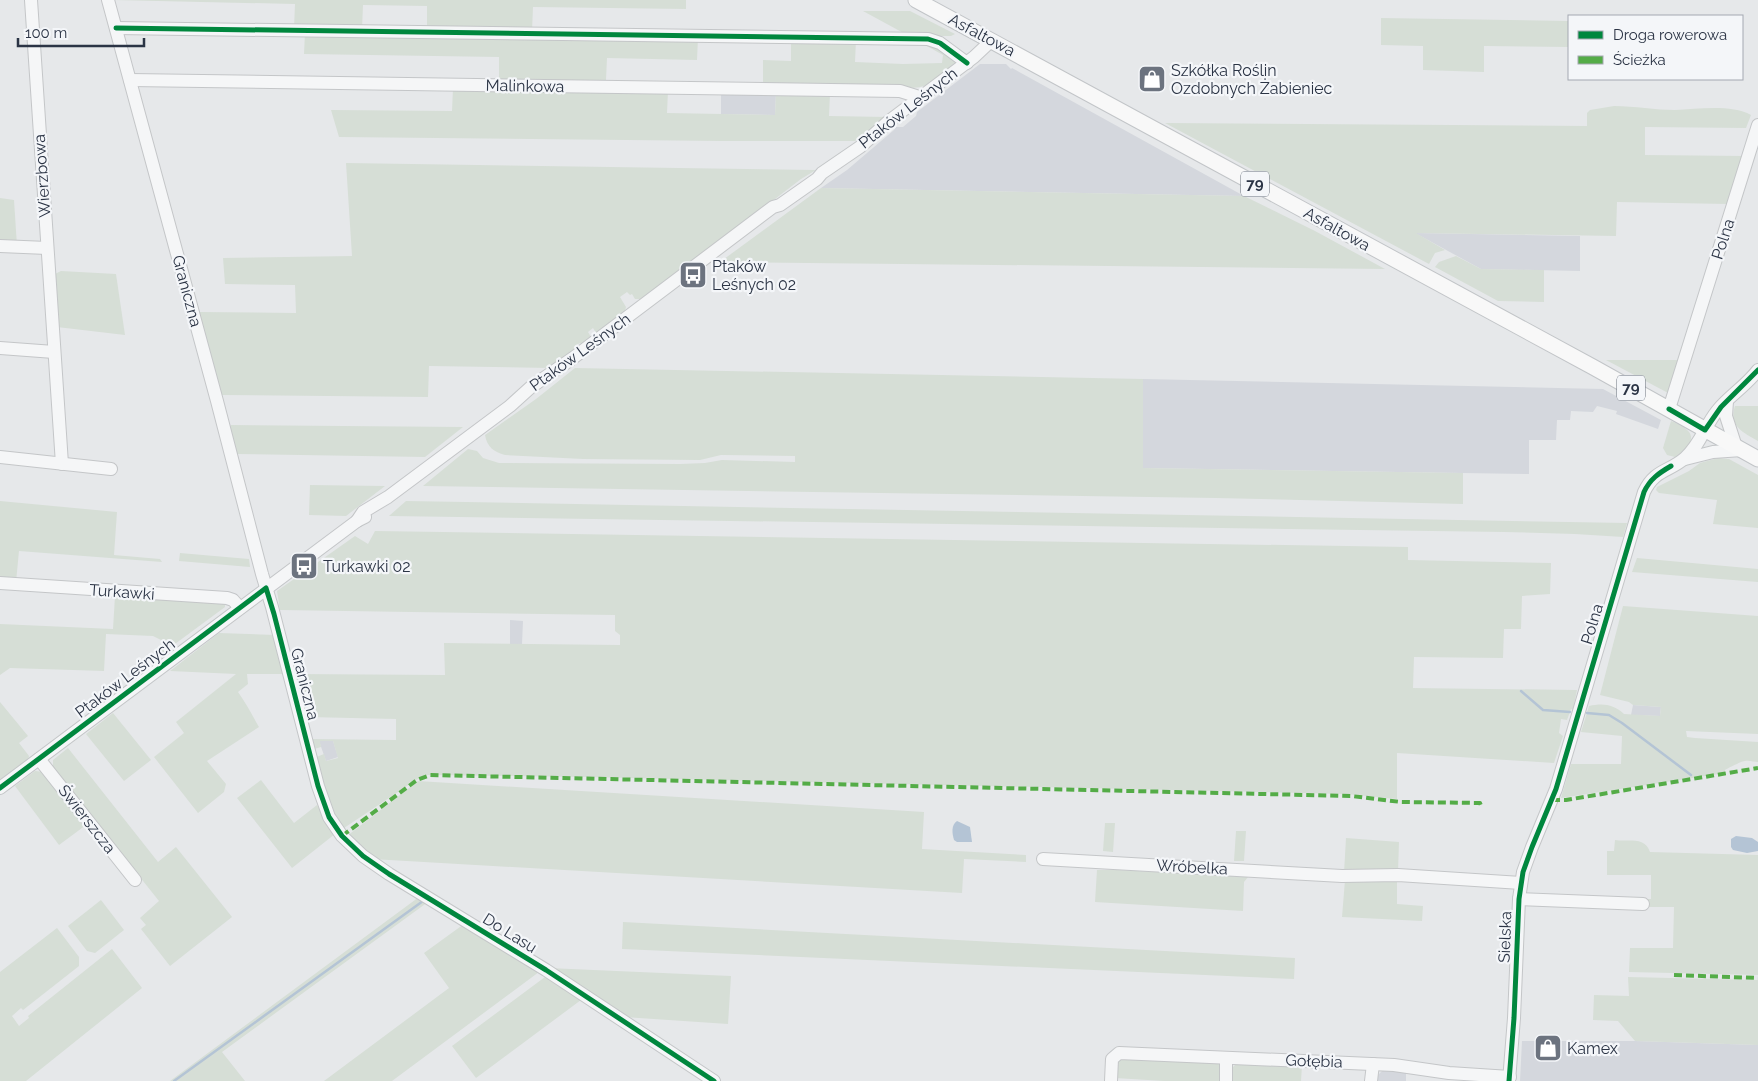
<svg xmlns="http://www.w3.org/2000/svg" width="1758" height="1081" viewBox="0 0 1758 1081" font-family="Raleway,sans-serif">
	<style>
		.built { fill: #d4d7dd }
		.green { fill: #d6ded6 }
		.water { fill: #b4c4d5 }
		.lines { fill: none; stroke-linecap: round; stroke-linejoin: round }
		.stream { stroke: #b4c4d5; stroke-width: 2.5 }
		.minor-casing { stroke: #c4c6c8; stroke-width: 14 }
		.major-casing { stroke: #c2c5c8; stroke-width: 17 }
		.minor { stroke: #f5f6f7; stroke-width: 12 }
		.major { stroke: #f8f8f8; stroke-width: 15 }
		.quiet { stroke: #54ac47; stroke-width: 4; stroke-dasharray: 8 4; stroke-linecap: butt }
		.cycleway-casing { stroke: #f4f6f9; stroke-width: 8 }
		.cycleway { stroke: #00873e; stroke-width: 5 }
		.labels { text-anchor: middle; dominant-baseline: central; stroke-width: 4.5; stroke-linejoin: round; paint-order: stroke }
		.shield { fill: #f4f6f9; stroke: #676e7b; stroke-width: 1 }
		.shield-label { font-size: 15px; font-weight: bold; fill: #2b3445 }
		.street-label { font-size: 16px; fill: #2b3445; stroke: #f4f6f9 }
		.poi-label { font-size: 16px; fill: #2b3445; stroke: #f4f6f9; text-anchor: start }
	</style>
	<rect width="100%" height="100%" fill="#e6e8ea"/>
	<g class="built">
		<path d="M980 64H1006L1011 69 1012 68 1244 196 821 188 847 170 894 130 896 127H903L916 116 917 112Z"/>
		<path d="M721 92 776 93 775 115 721 114Z"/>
		<path d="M1415 233 1580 236V271L1481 269Z"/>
		<path d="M1143 379 1603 389 1661 420 1658 429 1616 414 1617 411 1597 406 1593 412 1571 411 1570 420H1557L1556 440H1529V474L1143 468Z"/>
		<path d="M510 620 523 621 522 644H510Z"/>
		<path d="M1633 705 1661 707 1660 716 1631 715Z"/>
		<path d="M319 741H333L338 757 326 761Z"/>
		<path d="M1522 1041H1635L1758 1045V1081H1520Z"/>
		<path d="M1384 1069 1406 1071V1081H1378V1075Z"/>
	</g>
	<g class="green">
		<path d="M114 0H686V9L533 7 532 31 427 30V6L363 5 362 29 294 28 295 4Z"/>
		<path d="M863 11H910L955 34 951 36H909Z"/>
		<path d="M1381 18 1569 21V47L1484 46V72L1423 70V46L1381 45Z"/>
		<path d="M305 33 698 38 697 60 607 58 606 80 593 81 499 79V57L304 54Z"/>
		<path d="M791 39 856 40 855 62 903 64 942 63 943 55 918 41H926L953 57 956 62 955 67C940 77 926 91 907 87L763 85V60L791 61Z"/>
		<path d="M453 88 668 91 667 113 775 115 776 93 830 94 829 116 887 117 855 141H721L339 137 331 110 452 111Z"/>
		<path d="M1614 106C1635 106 1655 110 1675 110 1698 109 1731 104 1751 115L1746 128 1645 127V155L1745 156 1728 204 1617 202 1616 236 1416 233 1445 250 1435 253 1429 264 1165 123 1587 126V113L1590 110Z"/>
		<path d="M346 163 816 170 801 179 694 261 640 299H635L632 294 630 295 627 292 620 297 626 307 625 311 596 333 593 328 588 332 591 337 581 344 580 343 575 346 576 348 551 368 429 366 428 397 221 395 199 312 296 313 295 285 225 284 223 258 352 256Z"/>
		<path d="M821 188 1244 196 1315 231 1385 269 720 262Z"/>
		<path d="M0 198 14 200 17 246 0 242Z"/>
		<path d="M1456 256 1481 269 1544 270V302L1498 301 1435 267 1439 262Z"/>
		<path d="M61 271 116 274 125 335 57 327 55 274Z"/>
		<path d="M1606 360H1680L1670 394Z"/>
		<path d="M575 368 1143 379V468L1463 473V504L1216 498 423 486 468 449 477 451 483 458 499 463 680 464 705 463 722 460 795 462V456L721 455 700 460 583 459 505 455C494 452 487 447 485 435L536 399Z"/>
		<path d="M1735 406H1758V441C1744 433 1728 426 1735 406Z"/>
		<path d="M1671 421C1676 423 1682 425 1686 429 1699 439 1684 452 1675 457L1667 455 1663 448Z"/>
		<path d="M231 425 463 427 425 457 237 454 230 430Z"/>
		<path d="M1718 458 1729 459 1758 475V528L1713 524 1717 500 1659 493 1656 490 1657 487 1689 471 1700 463Z"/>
		<path d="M310 485 385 486 346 516 309 515Z"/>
		<path d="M0 501 117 512 114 555 160 559 162 562 19 551 16 582 0 581Z"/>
		<path d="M406 501 1627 523 1623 537 1575 534 1504 532 389 516Z"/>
		<path d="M375 531 1408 547V560L1551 563 1550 594 1522 596 1521 629H1504L1503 658 1414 657 1413 688 1577 690 1573 710 1571 709 1567 720 1561 719 1559 733 1563 736 1554 763 1397 753V799L1346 794 587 777 427 775 416 780 341 830 314 758 324 754 326 761 338 758 333 741H320L321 747 314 749 309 739 396 740V719L307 717 304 719 293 674 445 675 444 643 620 645V635L615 631V615L280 610 277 591 355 536 368 544Z"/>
		<path d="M180 553 249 559 250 567 179 561Z"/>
		<path d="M1637 558 1758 569V582L1632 572Z"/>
		<path d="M115 596 225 601V607L160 655 163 648 161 640 153 636 106 634 104 671 10 668 0 675V624L113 629Z"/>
		<path d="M1623 606 1758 616V734L1686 731 1687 737 1695 738 1758 742V762C1754 762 1749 760 1745 761 1742 761 1728 768 1725 770V773L1561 798 1571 764H1621L1622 736 1581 732 1589 706C1603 703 1613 704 1624 714L1660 716 1661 707 1633 705 1629 702 1600 695Z"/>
		<path d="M219 633 275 635 285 674H247L248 684 238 692C246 703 252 715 259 727L207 761 226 784 224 792 198 813 154 757 184 733 176 722 236 674 170 671Z"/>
		<path d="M0 702 28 736 19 743 29 756 28 761 0 782Z"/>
		<path d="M113 713 151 760 124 781 86 734Z"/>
		<path d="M68 748 158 862 176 847 232 917 170 966 141 929 146 925 140 918 159 901 53 768V760Z"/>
		<path d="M35 771 44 772 86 825 59 845 15 786Z"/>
		<path d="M261 780 294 823 317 805 335 834 292 868 237 798Z"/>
		<path d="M418 781 924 812 922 849 1026 855V862L964 859 962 893 372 859 347 836Z"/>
		<path d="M1105 823H1115L1113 852 1103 851Z"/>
		<path d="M1236 831H1246L1244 861H1234Z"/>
		<path d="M1346 838 1399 842 1398 872 1344 873Z"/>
		<path d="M1615 840C1628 842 1645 836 1650 852L1758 855V975L1629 972 1630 948H1673L1674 907H1643L1644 899H1651V875H1607V851H1614Z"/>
		<path d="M1097 870H1117L1248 877 1244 882 1243 911 1095 902Z"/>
		<path d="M1397 878V904L1423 906 1422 921 1342 917 1345 880Z"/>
		<path d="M419 897 428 902 222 1052 245 1081H170Z"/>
		<path d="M101 900 124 930 95 953 87 951 68 926Z"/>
		<path d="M623 922 1295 958 1294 979 622 949Z"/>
		<path d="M464 924 539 972 392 1081H324L449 988 424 953Z"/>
		<path d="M57 928 79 957V966L23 1010 21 1008 12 1016 19 1026 29 1018 28 1016 112 949 142 988 26 1081H0V972Z"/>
		<path d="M548 968 731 976 728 1024 624 1017Z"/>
		<path d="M545 977 581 1000 476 1078 452 1046Z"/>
		<path d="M1628 977 1758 980V1045L1635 1041 1618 1021 1593 1020 1594 995 1629 996Z"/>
		<path d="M1120 1056 1216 1061 1221 1067 1220 1081H1164L1115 1078V1061Z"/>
		<path d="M1238 1062 1302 1065 1301 1081H1233V1067Z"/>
	</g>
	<g class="water">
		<path d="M957 821 970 827 972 842H957L954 840C952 833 951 825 957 821Z"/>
		<path d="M1736 836 1752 838 1758 842V851L1747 853 1733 850 1731 847V839Z"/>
	</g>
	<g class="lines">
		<g class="stream">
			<path d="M1521 691 1543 710 1570 712"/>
			<path d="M1587 713 1609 715 1622 723 1691 775"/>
			<path d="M174 1081 423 901"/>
		</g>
		<g class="minor-casing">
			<g id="minor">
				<path d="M31 0 62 464"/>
				<path d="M108 0 217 401 262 574 272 607 318 786 329 817 342 836 363 856 389 874 546 970 714 1081"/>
				<path d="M116 28 928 39 940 43 967 63"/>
				<path d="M130 80 900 91 916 96 919 98"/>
				<path d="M0 246 47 248"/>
				<path d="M0 348 54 352"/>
				<path d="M1727 401 1726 416 1736 447"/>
				<path d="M1669 409 1758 125"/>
				<path d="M0 457 111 469"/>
				<path d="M1685 459 1713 452 1742 450"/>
				<path d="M357 521 363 512 388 497 510 406 531 387 573 358 773 207 780 205 817 179 822 173 860 147 889 121 974 57 991 41"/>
				<path d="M0 583 227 598 233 600 240 608"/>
				<path d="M39 759 135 880"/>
				<path d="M0 788 357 521 365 517"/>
				<path d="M1043 859 1342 876 1398 875 1521 883"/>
				<path d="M1519 899 1643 904"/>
				<path d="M1111 1081 1112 1059 1119 1053 1394 1065 1449 1073 1510 1077"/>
				<path d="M1226 1081V1058"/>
				<path d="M1371 1081 1373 1064"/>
				<path d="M1509 1081 1514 1018 1519 899 1523 872 1532 847 1556 789 1644 492C1655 469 1669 472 1685 458 1700 445 1705 426 1717 411 1729 396 1746 386 1758 370"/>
			</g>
		</g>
		<g class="major-casing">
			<path id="major" d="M916 0 1593 367 1758 459"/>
		</g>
		<use href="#minor" class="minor"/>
		<use href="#major" class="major"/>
		<g class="quiet">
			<path d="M1552 800H1566L1758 768"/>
			<path d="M342 836 417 780 430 775 1351 796 1401 802 1480 803 1482 808"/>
			<path d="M1674 975 1758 978"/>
		</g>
		<g class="cycleway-casing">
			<g id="cycleway">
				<path d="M116 28 928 39 940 43 967 63"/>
				<path d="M1669 409 1705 430 1721 407 1758 370"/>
				<path d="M0 788 266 588 274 614 318 786 329 817 342 836 363 856 389 874 546 970 714 1081"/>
				<path d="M1509 1081 1514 1018 1519 899 1523 872 1532 847 1556 789 1644 492C1650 479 1659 473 1671 466"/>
			</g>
		</g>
		<use href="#cycleway" class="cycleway"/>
	</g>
	<defs>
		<g id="shop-square" transform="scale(1.4375)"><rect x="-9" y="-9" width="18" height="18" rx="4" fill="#6c737f" stroke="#f4f6f9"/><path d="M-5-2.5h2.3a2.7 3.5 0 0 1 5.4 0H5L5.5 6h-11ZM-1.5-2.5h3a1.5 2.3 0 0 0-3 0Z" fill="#fff"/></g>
		<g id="bus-square" transform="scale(1.4375)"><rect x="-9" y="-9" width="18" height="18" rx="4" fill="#6c737f" stroke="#f4f6f9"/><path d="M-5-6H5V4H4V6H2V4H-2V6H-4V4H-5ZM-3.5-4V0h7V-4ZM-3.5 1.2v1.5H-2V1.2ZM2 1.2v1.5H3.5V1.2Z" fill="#fff"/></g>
	</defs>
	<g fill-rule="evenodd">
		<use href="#shop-square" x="1152" y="79"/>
		<use href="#bus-square" x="693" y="275"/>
		<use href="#bus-square" x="304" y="566"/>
		<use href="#shop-square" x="1548" y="1048"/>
	</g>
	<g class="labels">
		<g class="shield">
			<rect x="1241" y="171.5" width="28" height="25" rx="4"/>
			<rect x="1617" y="375.5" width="28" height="25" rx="4"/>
		</g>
		<g class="shield-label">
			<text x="1255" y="184">79</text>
			<text x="1631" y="388">79</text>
		</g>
		<g class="street-label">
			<text transform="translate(982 35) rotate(28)">Asfaltowa</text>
			<text transform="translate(525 86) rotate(1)">Malinkowa</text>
			<text transform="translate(908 108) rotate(-38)">Ptaków Leśnych</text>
			<text transform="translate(42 176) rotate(-94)">Wierzbowa</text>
			<text transform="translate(1337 229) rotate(29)">Asfaltowa</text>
			<text transform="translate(1723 239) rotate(-72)">Polna</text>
			<text transform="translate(187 291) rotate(75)">Graniczna</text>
			<text transform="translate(580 352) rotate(-36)">Ptaków Leśnych</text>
			<text transform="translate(122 592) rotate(4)">Turkawki</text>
			<text transform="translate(1592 624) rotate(-73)">Polna</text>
			<text transform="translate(125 678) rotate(-37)">Ptaków Leśnych</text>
			<text transform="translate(305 684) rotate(76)">Graniczna</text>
			<text transform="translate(87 819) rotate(52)">Świerszcza</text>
			<text transform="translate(1192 867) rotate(3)">Wróbelka</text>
			<text transform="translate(510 933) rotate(32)">Do Lasu</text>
			<text transform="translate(1505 937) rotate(-88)">Sielska</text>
			<text transform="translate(1314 1061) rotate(2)">Gołębia</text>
		</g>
		<g class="poi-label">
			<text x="1171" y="70">Szkółka Roślin<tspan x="1171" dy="18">Ozdobnych Żabieniec</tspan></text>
			<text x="712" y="266">Ptaków<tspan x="712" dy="18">Leśnych 02</tspan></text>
			<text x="323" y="566">Turkawki 02</text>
			<text x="1567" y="1048">Kamex</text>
		</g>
	</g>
	<rect x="1568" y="15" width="175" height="65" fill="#f4f6f9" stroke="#a4a8b1"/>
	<rect x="1578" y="31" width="25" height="8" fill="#00873e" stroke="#a4a8b1"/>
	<text x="1613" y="40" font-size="15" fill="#2b3445">Droga rowerowa</text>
	<rect x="1578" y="56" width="25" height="8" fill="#54ac47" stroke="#a4a8b1"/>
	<text x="1613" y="65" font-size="15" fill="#2b3445">Ścieżka</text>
	<path d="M18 38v8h126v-8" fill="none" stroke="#2b3445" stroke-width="2.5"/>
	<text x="25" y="38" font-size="15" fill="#2b3445" stroke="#f4f6f9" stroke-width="4" paint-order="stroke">100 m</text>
</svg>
